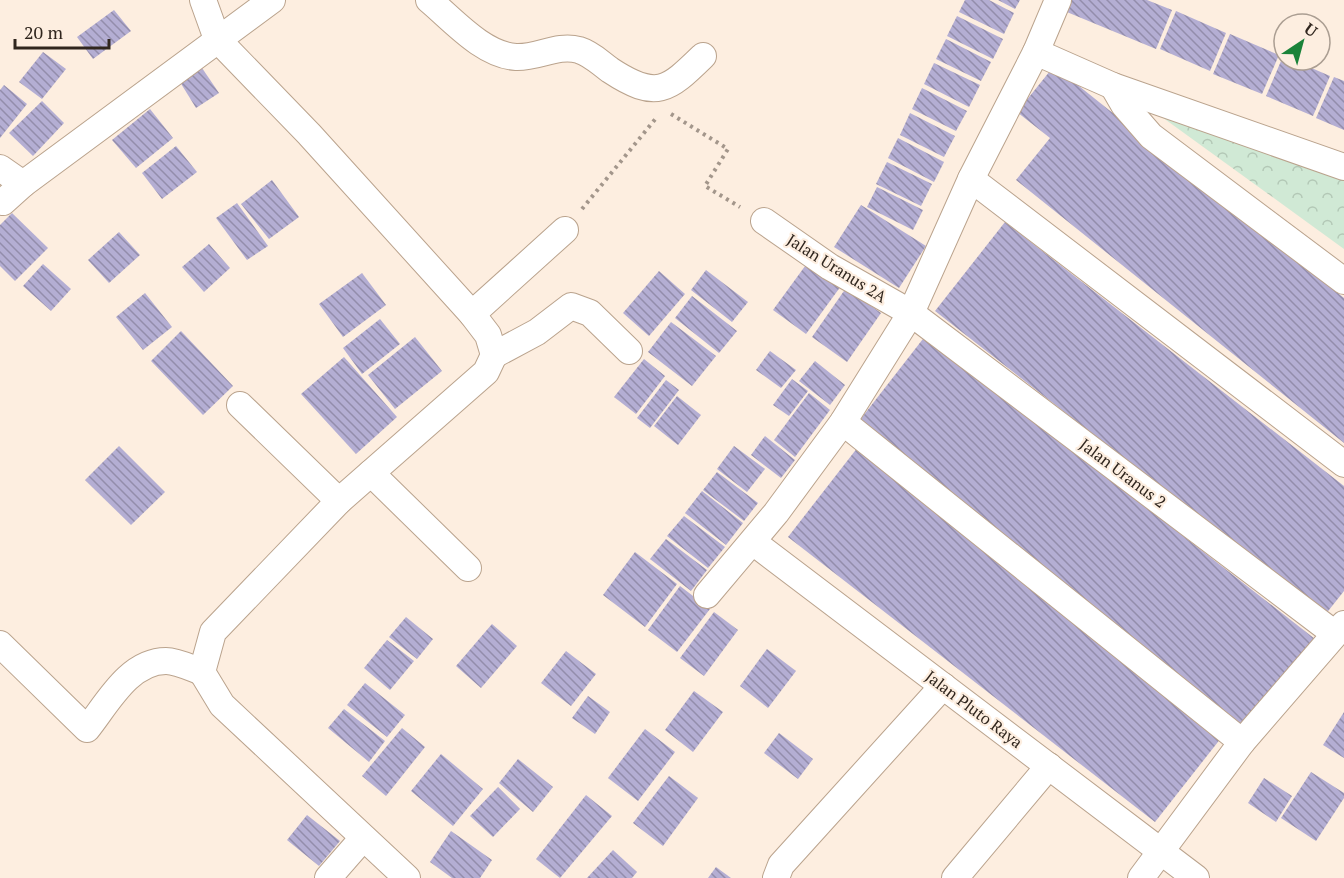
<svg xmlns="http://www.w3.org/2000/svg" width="1344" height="878" viewBox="0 0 1344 878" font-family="'PT Serif',serif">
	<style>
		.park { fill: url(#park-crowns) }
		.building { fill: url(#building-back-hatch) }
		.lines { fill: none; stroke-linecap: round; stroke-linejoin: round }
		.minor-casing { stroke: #baa38d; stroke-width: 28 }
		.path { stroke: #a3968b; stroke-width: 4; stroke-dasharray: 3 4.5; stroke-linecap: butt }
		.minor { stroke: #fff; stroke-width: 26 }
		.labels { text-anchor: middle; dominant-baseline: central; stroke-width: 4.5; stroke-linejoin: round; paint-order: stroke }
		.street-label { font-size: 16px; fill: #30261e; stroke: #fdeee0 }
	</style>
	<defs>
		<pattern id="park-crowns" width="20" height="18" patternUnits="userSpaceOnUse" patternTransform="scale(1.5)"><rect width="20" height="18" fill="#d0e9d5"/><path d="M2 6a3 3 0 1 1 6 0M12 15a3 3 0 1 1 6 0" fill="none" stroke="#b3c8b6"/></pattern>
		<pattern id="building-back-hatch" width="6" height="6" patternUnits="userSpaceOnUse" patternTransform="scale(1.5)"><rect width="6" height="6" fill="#b4aed3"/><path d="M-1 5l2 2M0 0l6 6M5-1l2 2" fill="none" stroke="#938dab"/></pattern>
	</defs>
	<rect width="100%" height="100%" fill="#fdeee0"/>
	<path class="park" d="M1155 112 1344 175V249Z"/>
	<g class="building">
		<path d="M965 0H989L1014 13 1004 34 959 12Z"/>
		<path d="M998 0H1020L1015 9Z"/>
		<path d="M1066 0H1147L1172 10 1156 49 1062 10Z"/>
		<path d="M114 10 131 31 93 59 77 37Z"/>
		<path d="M1176 11 1226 33 1210 71 1160 49Z"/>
		<path d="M957 16 1003 39 993 59 947 36Z"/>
		<path d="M1230 34 1279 55 1262 94 1213 74Z"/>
		<path d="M946 39 991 62 981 81 936 59Z"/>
		<path d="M43 52 66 69 42 99 19 82Z"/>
		<path d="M1284 54V60H1293L1330 76 1313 116 1266 96Z"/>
		<path d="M934 63 980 85 969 107 924 84Z"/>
		<path d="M1054 66 1344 298V443L1016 180 1050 138 1017 112Z"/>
		<path d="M202 68 219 93 196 108 180 82Z"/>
		<path d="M1334 77 1344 81V130L1316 118Z"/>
		<path d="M4 85 27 104 0 138V90Z"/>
		<path d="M922 88 967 111 956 131 912 109Z"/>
		<path d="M42 101 64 123 33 156 9 133Z"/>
		<path d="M150 109 173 138 136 168 112 140Z"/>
		<path d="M910 113 955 136 944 157 900 135Z"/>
		<path d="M898 138 944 162 934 182 888 158Z"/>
		<path d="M176 146 197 172 162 199 142 173Z"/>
		<path d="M887 162 932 184 921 206 876 184Z"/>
		<path d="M272 180 299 217 269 239 241 204Z"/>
		<path d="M877 187 923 210 913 230 867 207Z"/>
		<path d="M237 203 268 246 247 260 216 218Z"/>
		<path d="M861 205 926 246 899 288 834 247Z"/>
		<path d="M12 213 48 248 15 281 0 266V225Z"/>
		<path d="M1005 222 1344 486V591L1325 615 935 311Z"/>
		<path d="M119 232 140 255 109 283 88 260Z"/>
		<path d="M209 244 230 268 204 292 182 267Z"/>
		<path d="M808 262 841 286 806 334 773 310Z"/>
		<path d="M43 264 71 289 51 311 23 286Z"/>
		<path d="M706 270 748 302 732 322 691 290Z"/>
		<path d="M659 271 685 294 649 336 623 313Z"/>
		<path d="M362 273 386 305 343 337 319 304Z"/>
		<path d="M846 288 881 313 847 362 812 337Z"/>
		<path d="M145 293 172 327 143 350 116 317Z"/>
		<path d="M692 296 737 331 719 353 675 318Z"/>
		<path d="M380 319 400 344 362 374 343 348Z"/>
		<path d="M671 322 716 356 692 386 648 352Z"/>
		<path d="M181 331 233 386 203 415 151 361Z"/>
		<path d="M926 335 1315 639 1246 728 856 425Z"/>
		<path d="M415 337 442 371 395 409 368 375Z"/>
		<path d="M770 351 796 370 781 388 756 370Z"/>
		<path d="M344 357 397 417 356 454 301 394Z"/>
		<path d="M644 359 665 376 636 414 614 397Z"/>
		<path d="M815 361 845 385 830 405 799 381Z"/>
		<path d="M792 379 808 391 789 416 773 405Z"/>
		<path d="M666 380 679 390 650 428 637 418Z"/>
		<path d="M809 393 830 410 795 457 774 440Z"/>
		<path d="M677 396 701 415 678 445 654 426Z"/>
		<path d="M765 436 795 460 781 478 751 455Z"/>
		<path d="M119 446 165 492 131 525 85 480Z"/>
		<path d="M734 446 765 469 747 492 717 469Z"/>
		<path d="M858 447 1225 733 1155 822 788 537Z"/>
		<path d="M717 472 758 503 744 521 703 490Z"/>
		<path d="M702 491 743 523 726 545 685 513Z"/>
		<path d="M684 516 725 547 708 568 667 536Z"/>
		<path d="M666 539 707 570 691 591 650 559Z"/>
		<path d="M635 552 677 584 645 627 603 595Z"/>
		<path d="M680 586 710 609 677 652 648 630Z"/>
		<path d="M714 612 738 630 704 676 680 658Z"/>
		<path d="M406 617 433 639 417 659 389 637Z"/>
		<path d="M492 624 517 646 481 688 456 666Z"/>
		<path d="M387 640 414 661 390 690 364 668Z"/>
		<path d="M767 649 796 671 768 708 740 686Z"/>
		<path d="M566 651 596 674 571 706 541 683Z"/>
		<path d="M365 683 405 715 387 737 347 705Z"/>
		<path d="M694 691 723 712 693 752 665 730Z"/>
		<path d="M588 696 610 712 595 734 572 718Z"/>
		<path d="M344 709 385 741 369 762 328 728Z"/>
		<path d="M1344 712V758L1323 745Z"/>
		<path d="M402 728 425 747 386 796 362 776Z"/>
		<path d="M645 729 675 752 638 801 608 778Z"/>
		<path d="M779 733 813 759 798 779 764 753Z"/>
		<path d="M441 754 483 789 453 826 411 791Z"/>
		<path d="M518 759 553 787 533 812 499 783Z"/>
		<path d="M1311 772 1344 793V798L1316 841 1281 818Z"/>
		<path d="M669 776 698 798 663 846 633 823Z"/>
		<path d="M1264 778 1292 796 1276 822 1248 803Z"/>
		<path d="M498 787 520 809 493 837 470 816Z"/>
		<path d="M586 795 612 816 560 878 536 859Z"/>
		<path d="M307 815 340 841 319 866 287 840Z"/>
		<path d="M451 831 492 860 480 878H452L430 862Z"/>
		<path d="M613 850 637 872 632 878H587Z"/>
		<path d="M716 867 731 878H708Z"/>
	</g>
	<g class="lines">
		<g class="minor-casing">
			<g id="minor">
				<path d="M203 0 217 39 309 134 472 314 488 335 494 355 486 372 339 501 213 632 202 672 222 705 407 878"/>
				<path d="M429 0C453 20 483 55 516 57 538 58 557 44 579 50 592 54 600 63 610 70 657 101 668 90 703 56"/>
				<path d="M1036 52 1113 86 1344 167"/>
				<path d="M1113 86 1124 105 1151 136 1344 281"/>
				<path d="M0 168 23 184 272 0"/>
				<path d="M971 179 1344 464"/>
				<path d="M3 202 23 184"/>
				<path d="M764 221 830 267 911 313 1335 634"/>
				<path d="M472 314 565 230"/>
				<path d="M494 355 537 332 571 306 590 313 629 351"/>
				<path d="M240 405 339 501"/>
				<path d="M843 422 1242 742"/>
				<path d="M371 473 468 568"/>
				<path d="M753 542 1196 878"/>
				<path d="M707 595 776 513 843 422 911 313 971 179 1036 52 1058 0"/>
				<path d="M0 644 87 729C107 704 129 661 166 661 177 661 191 668 202 672"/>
				<path d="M328 878 363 838"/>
				<path d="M776 878 781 865 943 686"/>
				<path d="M955 878 1049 766"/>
				<path d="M1141 878 1242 742 1344 624"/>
			</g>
		</g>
		<g class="path">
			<path d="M671 114 728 149 705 186 740 207"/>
			<path d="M582 209 657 117"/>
		</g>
		<use href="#minor" class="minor"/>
	</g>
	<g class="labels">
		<g class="street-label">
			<text transform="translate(837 268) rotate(32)">Jalan Uranus 2A</text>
			<text transform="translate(1123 473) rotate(37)">Jalan Uranus 2</text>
			<text transform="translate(974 709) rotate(37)">Jalan Pluto Raya</text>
		</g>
	</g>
	<g transform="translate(1302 42) rotate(36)"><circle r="28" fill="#fdeee0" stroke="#ab9e92" stroke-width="1.5"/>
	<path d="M0-4.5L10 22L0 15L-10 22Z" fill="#1a8339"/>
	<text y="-9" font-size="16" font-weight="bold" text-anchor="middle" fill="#30261e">U</text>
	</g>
	<path d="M15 39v9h94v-9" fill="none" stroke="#30261e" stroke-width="3"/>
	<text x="24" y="39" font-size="18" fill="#30261e" stroke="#fdeee0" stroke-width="4.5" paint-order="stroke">20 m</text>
</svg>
